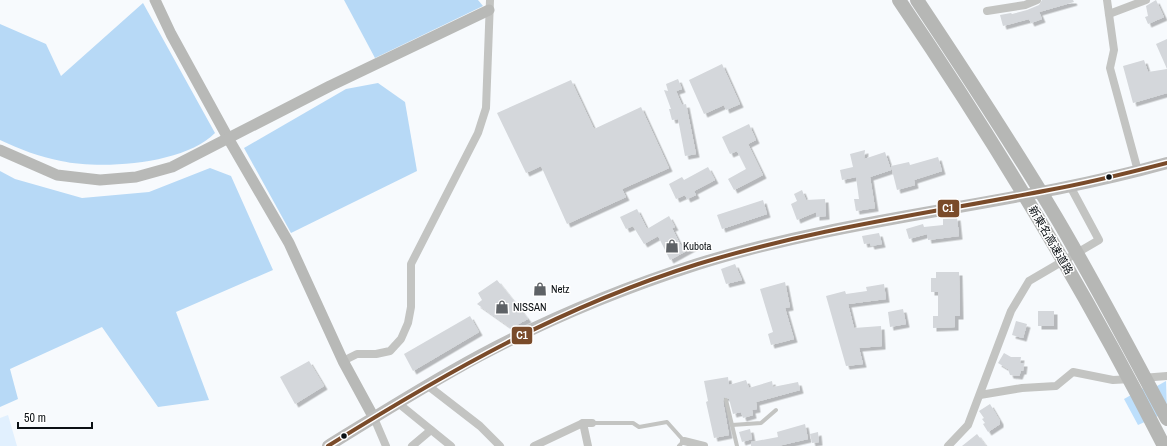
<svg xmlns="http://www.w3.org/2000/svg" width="1167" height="446" viewBox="0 0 1167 446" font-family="'Archivo Narrow','Noto Sans JP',sans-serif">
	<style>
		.green { fill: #e1f0fe }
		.forest { fill: #b7d9f6 }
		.water { fill: #bddffc }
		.building { fill: #d4d7db; filter: url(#shadow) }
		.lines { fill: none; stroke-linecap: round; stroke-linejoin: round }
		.lane { stroke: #c3c4c2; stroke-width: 4 }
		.street { stroke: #c3c4c2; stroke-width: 8 }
		.secondary { stroke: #b8b9b7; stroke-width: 11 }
		.primary { stroke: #bcbcbb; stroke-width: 12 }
		.highway { stroke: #b6b7b5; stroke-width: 14 }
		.bus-1-casing { stroke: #fff; stroke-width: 7 }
		.bus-1 { stroke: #7a4b2a; stroke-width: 4 }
		.bus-dot { fill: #0b1014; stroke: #fff; stroke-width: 1.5 }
		.labels { text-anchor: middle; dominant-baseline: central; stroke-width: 3; stroke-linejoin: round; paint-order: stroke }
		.street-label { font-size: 11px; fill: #0b1014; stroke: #fff }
		.poi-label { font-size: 11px; fill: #0b1014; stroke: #fff; text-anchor: start }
		.line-badge { stroke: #fff; stroke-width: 1.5 }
		.badge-label { font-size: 11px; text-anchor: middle; font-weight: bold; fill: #fff }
	</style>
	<defs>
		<filter id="shadow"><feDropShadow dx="3.5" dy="3.5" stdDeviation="0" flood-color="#0004"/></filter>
	</defs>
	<rect width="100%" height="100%" fill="#f7fafd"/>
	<path class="green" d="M8 415 17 446H0V418Z"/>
	<g class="forest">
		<path d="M344 0H478L483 6 375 58Z"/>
		<path d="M143 3 215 133C185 164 102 170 61 161 40 157 19 149 0 140V24L46 44 61 76Z"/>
		<path d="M378 83 405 102 417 171 291 233 244 148 346 89Z"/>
		<path d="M210 168 231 176 273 270 176 312 209 400 158 407 102 327 10 369 18 399 0 407V171L15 179 82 198 149 192Z"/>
	</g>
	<path class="water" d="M1166 381 1167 412 1138 425 1124 399 1154 382 1157 386Z"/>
	<g class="building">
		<path d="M1042 0H1073L1074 2 1039 12 1042 19 1031 23 1029 19 1003 26 1000 15 1011 13 1012 14 1027 10 1039 5Z"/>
		<path d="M1156 0 1164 17 1148 24 1145 17 1148 16 1146 6Z"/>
		<path d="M1167 39V69L1156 44Z"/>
		<path d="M1144 60 1148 72 1167 69V93L1133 103 1123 66Z"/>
		<path d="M722 64 740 104 726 110 724 105 704 114 689 80Z"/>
		<path d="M678 79 682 89 676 91 682 105 686 104 696 154 685 156 678 119 672 120 669 109H671L664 90 668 91 666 84Z"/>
		<path d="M571 80 594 129 641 107 669 168 622 189 626 197 567 224 541 166 526 173 497 113Z"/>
		<path d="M749 124 756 140 748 144 763 175 734 190 728 179 746 169 737 151 730 154 722 137Z"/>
		<path d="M865 150 864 159 885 152 891 170 870 177 875 208 856 211 854 199H859L856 177 842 180 840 170 853 167 850 154Z"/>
		<path d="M938 157 942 171 914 180 915 185 897 190 891 166 909 162 910 165Z"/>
		<path d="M708 167 715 180 694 191 696 195 687 199 685 195 676 199 669 184 682 177 684 180Z"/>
		<path d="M802 190 806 200 825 199 826 216 816 217V212L797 220 791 204 797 201 794 194Z"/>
		<path d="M763 200 767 214 722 229 717 215Z"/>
		<path d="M637 209 647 229 669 216 675 227 672 228 681 246 697 241 699 244 670 260 658 236 644 244 633 226 626 229 620 217Z"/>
		<path d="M957 217 959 236 928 240 927 234 909 239 906 229 923 224 924 227 943 225V219Z"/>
		<path d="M879 233 882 244 871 246 870 243 864 244 862 236Z"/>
		<path d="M735 264 742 280 726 284 721 269Z"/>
		<path d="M936 272H959L960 316H955V327L933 328V316H938V292H931V278H936Z"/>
		<path d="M497 280 528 319 511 328 477 304 482 300 478 293Z"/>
		<path d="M785 282 790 307 785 308 794 339 771 345 768 334 773 332 760 289Z"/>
		<path d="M884 284 886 299 848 304 854 328 881 326 882 346 859 348 863 364 846 366 826 296 845 291 846 294 867 291 866 287Z"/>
		<path d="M903 309 906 324 890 327 888 312Z"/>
		<rect x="1038" y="311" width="16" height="15"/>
		<path d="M470 316 479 332 413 371 404 354Z"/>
		<path d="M1016 321 1027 324 1023 338 1012 335Z"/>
		<path d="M1004 353 1011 357H1021L1020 363H1024L1023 371H1021L1019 376 1010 375 1008 369 998 363Z"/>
		<path d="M309 361 324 386 295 404 280 377Z"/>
		<path d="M728 377 729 385 746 380 749 388 772 381 773 387 798 382 800 390 756 402 757 409 752 410 753 415 743 418 741 412 733 414 729 399 724 397 723 401 729 435 714 438 706 402 708 401 704 381Z"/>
		<path d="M990 404 1000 421V424L988 432 983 424 985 423 982 419 984 418 979 411Z"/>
		<path d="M805 424 808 439 778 446H751V442L778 437 777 432Z"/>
		<path d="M750 429 752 439 742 442 739 432Z"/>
		<path d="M818 432 819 442 812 443 810 434Z"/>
		<path d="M977 434 986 446H962Z"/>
	</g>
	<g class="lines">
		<g class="lane">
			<path d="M726 400 737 446"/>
			<path d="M592 423H633L639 427 667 422 684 441 679 446"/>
			<path d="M732 425 761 423 776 410"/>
		</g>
		<g class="street">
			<path d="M1107 0 1114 50 1110 68 1138 171"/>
			<path d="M987 11 1025 5 1037 0"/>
			<path d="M1109 14 1146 0"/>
			<path d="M343 361 357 354H376L390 351 401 339 408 323 411 307V264L478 133 486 108 490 0"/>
			<path d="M1142 378 1167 376"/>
			<path d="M427 385 480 426 500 446"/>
			<path d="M980 395 1022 388 1056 386 1073 372 1113 380 1131 379"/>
			<path d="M398 403 451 446"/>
			<path d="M374 418 386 446"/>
			<path d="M583 423 588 446"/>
			<path d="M684 441 704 446"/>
			<path d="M412 446 431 430"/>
			<path d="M534 446 583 423H592"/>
			<path d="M948 446 968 425 1011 311 1029 281 1099 240 1070 186"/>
		</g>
		<g class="secondary">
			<path d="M155 0 171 34 228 138 289 243 343 361 374 418"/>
			<path d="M0 150 57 175 100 180 136 177 172 167 330 86 489 10"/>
		</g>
		<path class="primary" d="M328 446C378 415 427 384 479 356 548 319 623 288 698 264 851 216 1013 206 1167 163"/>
		<g class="highway">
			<path d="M899 0C996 143 1086 292 1164 446"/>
			<path d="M917 0C965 72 1012 144 1056 217 1095 283 1131 352 1167 419"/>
		</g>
		<g class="bus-1-casing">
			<path id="bus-1" d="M328 446C447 372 562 306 698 264 812 229 931 213 1049 190 1089 183 1128 173 1167 163"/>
		</g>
		<use href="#bus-1" class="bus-1"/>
	</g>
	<defs>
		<g id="shop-bare" transform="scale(1.08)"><path d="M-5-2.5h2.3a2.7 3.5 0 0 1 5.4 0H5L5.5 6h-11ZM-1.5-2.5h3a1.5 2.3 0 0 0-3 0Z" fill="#5e6266" stroke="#fff" stroke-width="2.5" paint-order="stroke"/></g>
	</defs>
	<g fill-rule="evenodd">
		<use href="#shop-bare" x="672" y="246"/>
		<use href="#shop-bare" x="540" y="289"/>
		<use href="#shop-bare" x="502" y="307"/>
	</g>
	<g class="bus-dot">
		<circle cx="1109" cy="177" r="3.5"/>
		<circle cx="344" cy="436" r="3.5"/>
	</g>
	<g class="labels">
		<g class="street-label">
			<text transform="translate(1051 240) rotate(60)">新東名高速道路</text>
		</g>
		<g class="poi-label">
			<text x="683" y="246">Kubota</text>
			<text x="551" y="289">Netz</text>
			<text x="513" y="307">NISSAN</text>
		</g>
	</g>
	<g class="line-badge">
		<rect x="937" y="199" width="23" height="19" rx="4" fill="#7a4b2a"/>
		<rect x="511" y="326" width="22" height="19" rx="4" fill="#7a4b2a"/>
	</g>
	<g class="badge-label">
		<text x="948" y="212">C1</text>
		<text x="522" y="339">C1</text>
	</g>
	<path d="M18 422v6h74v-6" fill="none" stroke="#0b1014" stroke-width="2"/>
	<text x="24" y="422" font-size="12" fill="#0b1014" stroke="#ffffff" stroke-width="3" paint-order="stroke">50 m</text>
</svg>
